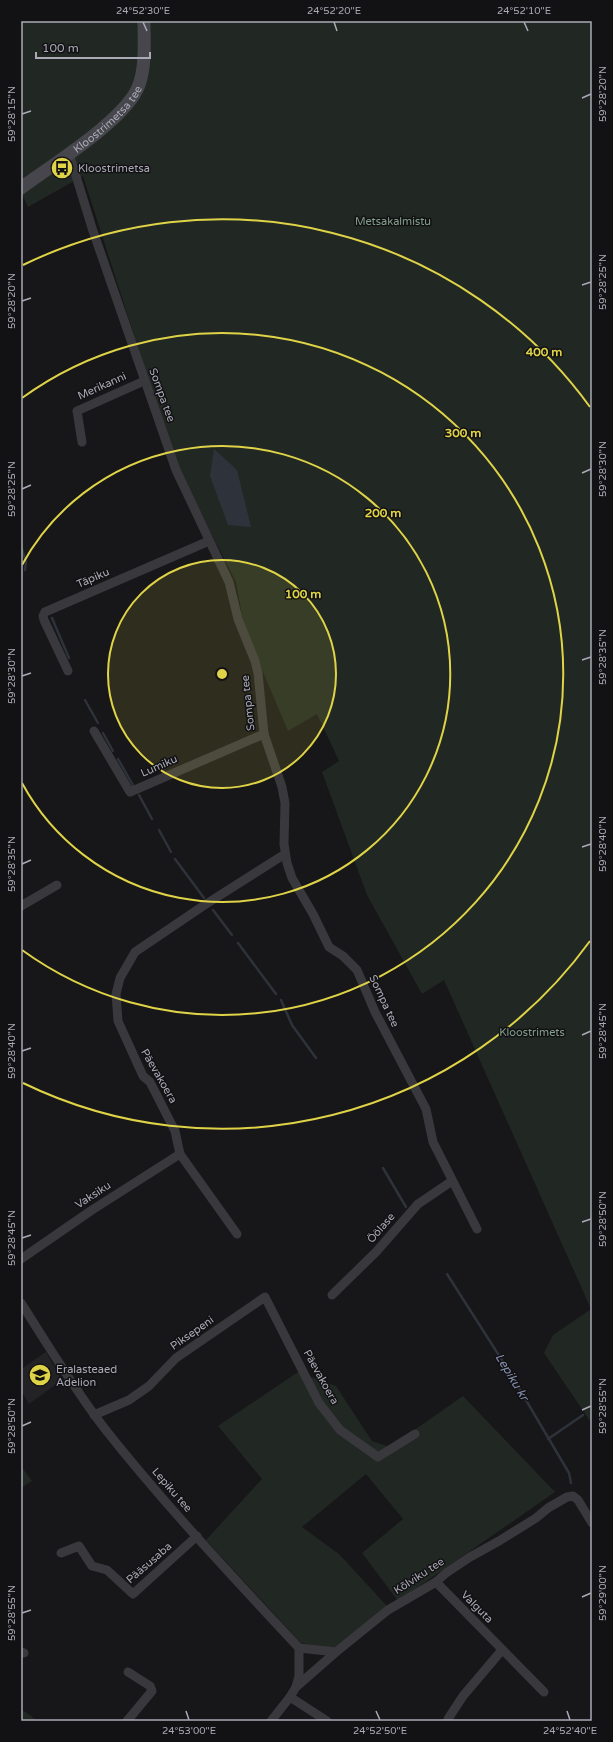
<svg xmlns="http://www.w3.org/2000/svg" width="613" height="1742" viewBox="0 0 613 1742" font-family="'Varela Round',sans-serif">
	<style>
		.built { fill: #232225 }
		.green { fill: #212823 }
		.water { fill: #2e323b }
		.lines { fill: none; stroke-linecap: round; stroke-linejoin: round }
		.stream { stroke: #2e323b; stroke-width: 2.5 }
		.street { stroke: #38383d; stroke-width: 9 }
		.secondary { stroke: #46464c; stroke-width: 13 }
		.ticks { fill: none; stroke: #aaaab7; stroke-width: 1.5 }
		.ring { fill: none; stroke: #dfd347; stroke-width: 2 }
		.labels { text-anchor: middle; dominant-baseline: central; stroke-width: 3; stroke-linejoin: round; paint-order: stroke }
		.street-label { font-size: 11px; fill: #aaaab7; stroke: #121113 }
		.poi-label { font-size: 11px; fill: #aaaab7; stroke: #121113; text-anchor: start }
		.park-label { font-size: 11px; fill: #83a08c; stroke: #121113 }
		.water-label { font-size: 12px; font-style: italic; fill: #8490ae; stroke: #121113 }
		.centre { fill: #dfd347; stroke: #121113; stroke-width: 2 }
		.ring-label { font-size: 12px; text-anchor: middle; font-weight: bold; fill: #dfd347; stroke: #121113; stroke-width: 3; stroke-linejoin: round; paint-order: stroke }
		.neatline { fill: none; stroke: #aaaab7; stroke-width: 1.5 }
		.ticks-label { font-size: 10px; text-anchor: middle; fill: #aaaab7 }
	</style>
	<rect width="100%" height="100%" fill="#171618"/>
	<path class="built" d="M46 1352 62 1380 29 1404 21 1390V1369Z"/>
	<g class="green">
		<path d="M21 21H592V1424L544 1353 553 1335 591 1309 444 980 422 994 367 895 322 772 339 761 317 714 288 731 244 627 236 582 187 486 165 432 83 176 28 207 21 192Z"/>
		<path d="M298 1372 336 1386 372 1441 390 1447 463 1396 555 1492 398 1601 362 1553 403 1519 366 1474 302 1527 339 1554 387 1606 333 1650 301 1643 206 1540 262 1479 218 1426Z"/>
		<path d="M21 1466 32 1481 21 1488Z"/>
		<path d="M21 1709 38 1721H21Z"/>
	</g>
	<path class="water" d="M214 449 237 470 251 527 228 525 210 476Z"/>
	<g class="lines">
		<g class="stream">
			<path d="M21 546 26 562 25 570"/>
			<path d="M52 618 69 658"/>
			<path d="M85 700 98 723"/>
			<path d="M103 733 113 751"/>
			<path d="M118 759 134 787"/>
			<path d="M139 795 152 819"/>
			<path d="M159 830 171 852"/>
			<path d="M175 859 204 898"/>
			<path d="M213 910 232 935"/>
			<path d="M238 943 276 994"/>
			<path d="M281 1000 292 1025 316 1058"/>
			<path d="M383 1168 406 1207"/>
			<path d="M447 1274 507 1368 569 1473 571 1483"/>
			<path d="M548 1439 583 1415"/>
		</g>
		<g class="street">
			<path d="M69 153 92 228 176 470 229 582 238 619 255 661 258 673 264 734 282 787 285 803 284 844 287 863 292 878 313 914 329 947 343 956 357 970 375 1012 426 1109 433 1142 477 1229"/>
			<path d="M82 442 77 411 144 381"/>
			<path d="M68 671 44 620 43 616 45 612 209 541"/>
			<path d="M94 731 130 792 264 734"/>
			<path d="M21 906 57 885"/>
			<path d="M237 1234 180 1154 175 1131 150 1082 143 1076 118 1021 116 994 120 978 135 952 203 906 285 854"/>
			<path d="M21 1259 92 1210 180 1154"/>
			<path d="M332 1295 376 1252 418 1204 452 1181"/>
			<path d="M21 1303C48 1345 74 1389 105 1429 165 1505 233 1577 299 1648V1676L296 1687"/>
			<path d="M94 1415 129 1400 149 1386 176 1358 265 1297 319 1403 340 1430 378 1457 415 1434"/>
			<path d="M61 1553 79 1546 92 1566 107 1570 133 1594 197 1536"/>
			<path d="M436 1582 544 1692"/>
			<path d="M299 1648 336 1652"/>
			<path d="M21 1652 24 1653"/>
			<path d="M290 1697 327 1721"/>
			<path d="M448 1719 463 1696 502 1650"/>
			<path d="M127 1721 152 1691 150 1686 128 1672"/>
			<path d="M271 1721 290 1697 296 1687 336 1652 388 1610 436 1582 446 1573 470 1557 499 1541 536 1518 548 1508 567 1497 573 1496 578 1500 592 1523"/>
		</g>
		<path class="secondary" id="s1" d="M21 188C52 165 127 119 139 85 146 65 144 42 144 21"/>
	</g>
	<path class="ticks" d="M143 22 147 31M334 22 337 31M524 22 528 31M582 98 591 94M22 114 31 111M582 285 591 282M22 301 31 298M582 473 591 469M22 489 31 485M582 660 591 657M22 676 31 673M582 847 591 844M22 864 31 860M582 1035 591 1031M22 1051 31 1048M582 1222 591 1219M22 1238 31 1235M582 1410 591 1406M22 1426 31 1422M582 1597 591 1593M22 1613 31 1610M186 1711 189 1720M376 1711 380 1720M567 1711 570 1720"/>
	<circle cx="222" cy="674" r="114" fill="#dfd347" fill-opacity=".12"/>
	<g class="ring">
		<circle cx="222" cy="674" r="114"/>
		<path d="M22 565A228 228 0 1 1 22 783"/>
		<path d="M22 398A341 341 0 1 1 22 950"/>
		<path d="M590 941A455 455 0 0 1 23 1083M23 265A455 455 0 0 1 590 407"/>
	</g>
	<defs>
		<g id="bus-disc" transform="scale(1.15)"><circle r="9.5" fill="#dfd347" stroke="#121113"/><path d="M-5-6H5V4H4V6H2V4H-2V6H-4V4H-5ZM-3.5-4V0h7V-4ZM-3.5 1.2v1.5H-2V1.2ZM2 1.2v1.5H3.5V1.2Z" fill="#111"/></g>
		<g id="school-disc" transform="scale(1.15)"><circle r="9.5" fill="#dfd347" stroke="#121113"/><path d="M0-5L7-2L0 1L-7-2ZM-4 1L0 2.5L4 1V4Q0 6-4 4Z" fill="#111"/></g>
	</defs>
	<g fill-rule="evenodd">
		<use href="#bus-disc" x="62" y="168"/>
		<use href="#school-disc" x="40" y="1375"/>
	</g>
	<g class="labels">
		<g class="street-label">
			<text stroke="none"><textPath href="#s1" startOffset="111">Kloostrimetsa tee</textPath></text>
			<text transform="translate(102 386) rotate(-24)">Merikanni</text>
			<text transform="translate(162 395) rotate(70)">Sompa tee</text>
			<text transform="translate(93 578) rotate(-23)">Täpiku</text>
			<text transform="translate(248 703) rotate(-96)">Sompa tee</text>
			<text transform="translate(159 766) rotate(-24)">Lumiku</text>
			<text transform="translate(384 1001) rotate(65)">Sompa tee</text>
			<text transform="translate(159 1076) rotate(60)">Päevakoera</text>
			<text transform="translate(93 1195) rotate(-33)">Vaksiku</text>
			<text transform="translate(381 1228) rotate(-49)">Öölase</text>
			<text transform="translate(192 1333) rotate(-35)">Piksepeni</text>
			<text transform="translate(321 1377) rotate(61)">Päevakoera</text>
			<text transform="translate(172 1490) rotate(49)">Lepiku tee</text>
			<text transform="translate(149 1563) rotate(-41)">Pääsusaba</text>
			<text transform="translate(419 1576) rotate(-33)">Kõlviku tee</text>
			<text transform="translate(477 1607) rotate(45)">Valguta</text>
		</g>
		<g class="poi-label">
			<text x="78" y="168">Kloostrimetsa</text>
			<text x="56" y="1369">Eralasteaed<tspan x="56" dy="13">Adelion</tspan></text>
		</g>
		<g class="park-label">
			<text x="393" y="221">Metsakalmistu</text>
			<text x="532" y="1032">Kloostrimets</text>
		</g>
		<g class="water-label">
			<text transform="translate(512 1377) rotate(59)">Lepiku kr</text>
		</g>
	</g>
	<circle cx="222" cy="674" r="6" class="centre"/>
	<g class="ring-label">
		<text x="544" y="356">400 m</text>
		<text x="463" y="437">300 m</text>
		<text x="383" y="517">200 m</text>
		<text x="303" y="598">100 m</text>
	</g>
	<rect width="613" height="1742" fill="none" stroke="#121113" stroke-width="44"/>
	<path d="M36 52v6h114v-6" fill="none" stroke="#aaaab7" stroke-width="2"/>
	<text x="42" y="52" font-size="12" fill="#aaaab7" stroke="#121113" stroke-width="3" paint-order="stroke">100 m</text>
	<rect x="22" y="22" width="569" height="1698" class="neatline"/>
	<g class="ticks-label">
		<text x="143" y="14">24°52'30"E</text>
		<text x="334" y="14">24°52'20"E</text>
		<text x="524" y="14">24°52'10"E</text>
		<text transform="translate(602 94) rotate(-90)" y="4">59°28'20"N</text>
		<text transform="translate(11 114) rotate(-90)" y="4">59°28'15"N</text>
		<text transform="translate(602 282) rotate(-90)" y="4">59°28'25"N</text>
		<text transform="translate(11 301) rotate(-90)" y="4">59°28'20"N</text>
		<text transform="translate(602 469) rotate(-90)" y="4">59°28'30"N</text>
		<text transform="translate(11 489) rotate(-90)" y="4">59°28'25"N</text>
		<text transform="translate(602 657) rotate(-90)" y="4">59°28'35"N</text>
		<text transform="translate(11 676) rotate(-90)" y="4">59°28'30"N</text>
		<text transform="translate(602 844) rotate(-90)" y="4">59°28'40"N</text>
		<text transform="translate(11 864) rotate(-90)" y="4">59°28'35"N</text>
		<text transform="translate(602 1031) rotate(-90)" y="4">59°28'45"N</text>
		<text transform="translate(11 1051) rotate(-90)" y="4">59°28'40"N</text>
		<text transform="translate(602 1219) rotate(-90)" y="4">59°28'50"N</text>
		<text transform="translate(11 1238) rotate(-90)" y="4">59°28'45"N</text>
		<text transform="translate(602 1406) rotate(-90)" y="4">59°28'55"N</text>
		<text transform="translate(11 1426) rotate(-90)" y="4">59°28'50"N</text>
		<text transform="translate(602 1593) rotate(-90)" y="4">59°29'00"N</text>
		<text transform="translate(11 1613) rotate(-90)" y="4">59°28'55"N</text>
		<text x="189" y="1734">24°53'00"E</text>
		<text x="380" y="1734">24°52'50"E</text>
		<text x="570" y="1734">24°52'40"E</text>
	</g>
</svg>
